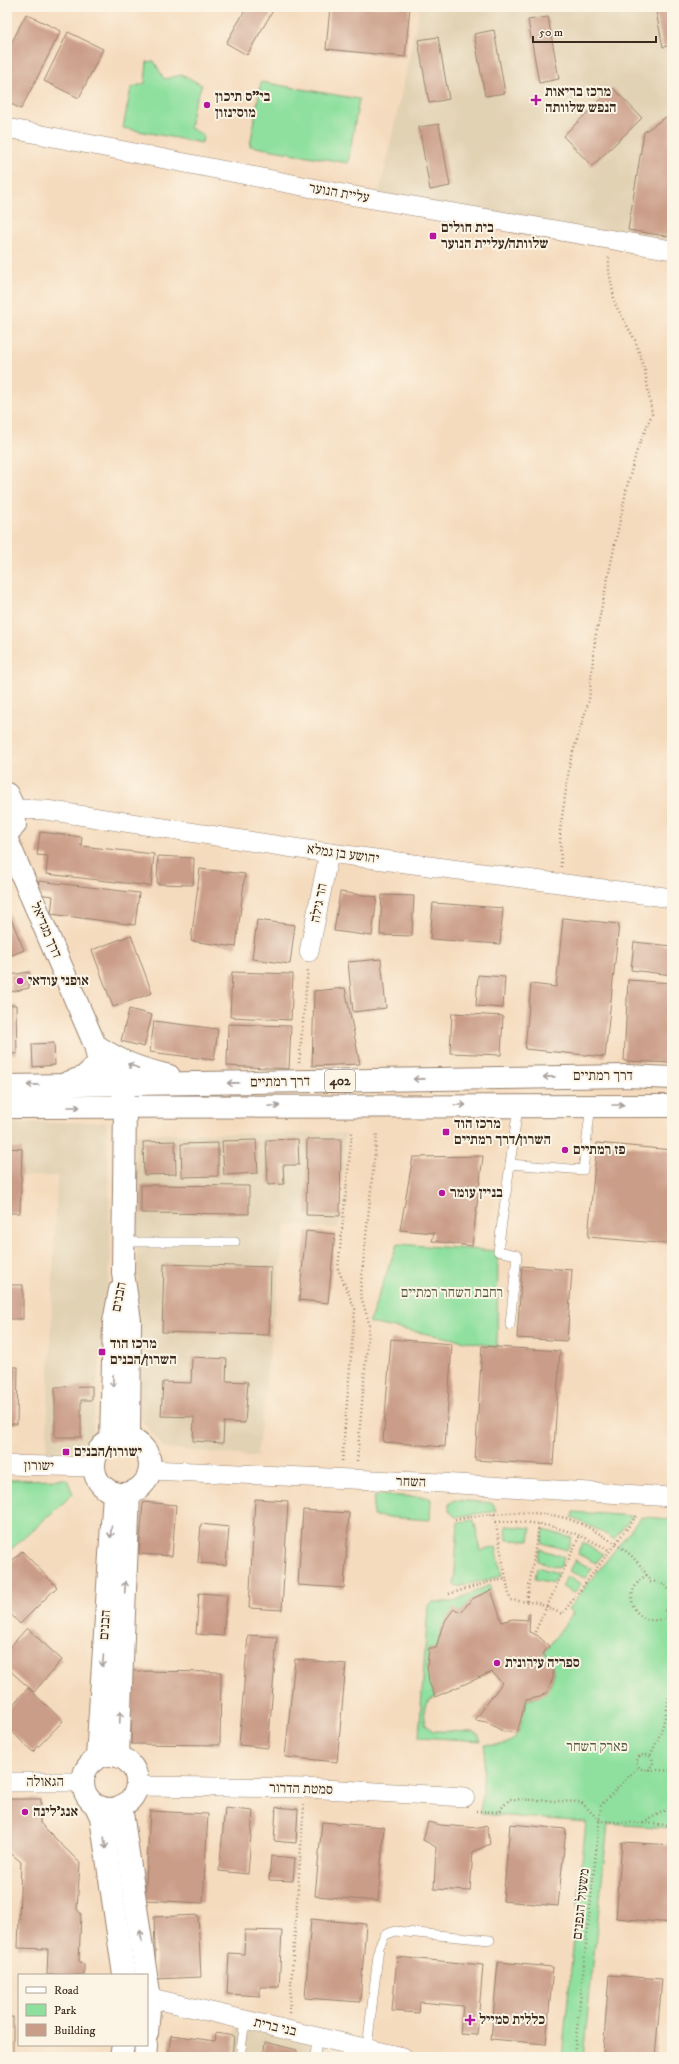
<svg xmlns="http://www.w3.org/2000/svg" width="679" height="2064" viewBox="0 0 679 2064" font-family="'IM FELL DW Pica','Frank Ruhl Libre',serif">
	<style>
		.built { fill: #e2d2b4 }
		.green { fill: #8fe09f; stroke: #65855e }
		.building { fill: #ca9d88 }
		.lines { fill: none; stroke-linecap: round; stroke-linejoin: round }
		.lane-casing { stroke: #98826e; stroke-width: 10 }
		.street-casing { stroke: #98826e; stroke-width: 20 }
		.secondary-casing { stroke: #98826e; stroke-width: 24 }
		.primary-casing { stroke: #98826e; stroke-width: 24 }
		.path { stroke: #98826e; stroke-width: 2.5; stroke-dasharray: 1 3; stroke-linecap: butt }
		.lane { stroke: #fff; stroke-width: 9 }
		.street { stroke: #fff; stroke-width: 19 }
		.secondary { stroke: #fff; stroke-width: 22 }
		.primary { stroke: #fff; stroke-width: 22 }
		.oneway { stroke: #a79f9a }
		.poi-dot { fill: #b5179e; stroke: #fcf5e5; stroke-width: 1.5 }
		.labels { text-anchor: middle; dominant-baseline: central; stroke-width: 4; stroke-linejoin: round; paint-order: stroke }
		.shield { fill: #fcf5e5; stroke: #75675a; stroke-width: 1 }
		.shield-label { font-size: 13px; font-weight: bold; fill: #3b2a1e }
		.poi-label { font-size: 14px; font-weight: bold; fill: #3b2a1e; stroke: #fcf5e5; text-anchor: start }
		.street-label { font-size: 14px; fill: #3b2a1e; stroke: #fcf5e5 }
		.park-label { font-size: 14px; fill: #50583e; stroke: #fcf5e5 }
	</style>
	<rect width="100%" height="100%" fill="#fcf5e5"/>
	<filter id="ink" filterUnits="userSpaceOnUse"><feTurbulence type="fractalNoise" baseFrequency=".025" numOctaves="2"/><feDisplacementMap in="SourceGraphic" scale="8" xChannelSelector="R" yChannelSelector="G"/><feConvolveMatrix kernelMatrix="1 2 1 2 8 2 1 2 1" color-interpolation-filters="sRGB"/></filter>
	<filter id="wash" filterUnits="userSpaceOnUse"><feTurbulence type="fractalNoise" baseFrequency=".012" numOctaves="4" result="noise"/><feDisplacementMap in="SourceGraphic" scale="16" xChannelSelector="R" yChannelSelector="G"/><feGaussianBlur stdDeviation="0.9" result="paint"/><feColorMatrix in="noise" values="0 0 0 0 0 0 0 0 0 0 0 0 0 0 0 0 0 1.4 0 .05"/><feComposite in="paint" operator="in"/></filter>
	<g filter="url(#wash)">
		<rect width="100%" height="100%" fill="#f5dbbe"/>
		<g class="built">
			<path d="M420 7H672V244L379 194Z"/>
			<path d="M107 1122 111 1258 92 1434 75 1448 46 1452 57 1176 7 1177V1123Z"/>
			<path d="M345 1133 339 1228 285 1225 257 1457 164 1448 140 1418 135 1134Z"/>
			<path d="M235 2026 370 2057H231Z"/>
		</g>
		<g class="green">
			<path d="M154 61 164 79 182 75 202 85 193 107 190 128 203 135 202 143 123 128 131 88 145 83 147 62Z"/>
			<path d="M261 82 359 99 348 163 250 146Z"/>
			<path d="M397 1244 498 1251 497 1347 369 1323Z"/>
			<path d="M67 1479 73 1494 7 1553V1480Z"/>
			<path d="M377 1495 426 1497 431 1499 430 1520 373 1516 374 1498Z"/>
			<path d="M454 1500 493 1503 496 1511 455 1517 449 1510V1504Z"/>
			<path d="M573 1512 633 1516 614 1539 594 1528 572 1518Z"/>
			<path d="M641 1517 672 1519V1828L608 1824 583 2057H562L586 1822 481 1814 485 1745C523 1748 518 1730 526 1700 550 1699 564 1670 543 1654L573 1613 568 1609Z"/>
			<path d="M474 1520 481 1551 496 1547 502 1576 456 1587 454 1585 458 1522Z"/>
			<path d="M506 1526 531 1528 529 1541 507 1540Z"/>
			<path d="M544 1530 572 1538 567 1550 542 1543Z"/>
			<path d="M583 1543 603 1554 596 1563 578 1554Z"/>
			<path d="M540 1549 564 1557 560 1568 538 1561Z"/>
			<path d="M575 1560 592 1569 585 1578 569 1571Z"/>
			<path d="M537 1567 558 1573 553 1583 535 1579Z"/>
			<path d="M567 1576 581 1584 574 1593 562 1587Z"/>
			<path d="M490 1585 491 1590 472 1599 461 1612 454 1609 442 1627 436 1648H429C427 1666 429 1680 435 1697 422 1702 424 1713 426 1725L433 1731 473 1732 478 1734 481 1741 419 1737 428 1606 433 1602H452Z"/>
		</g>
		<g id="blocks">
			<g class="building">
				<path d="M247 7H275L247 55 226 43Z"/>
				<path d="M330 7H410L405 57 326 49Z"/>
				<path d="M655 7H672V45L663 47Z"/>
				<path d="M26 14 61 31 21 109 7 102V52Z"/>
				<path d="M548 17 559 79 539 83 528 20Z"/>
				<path d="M494 30 505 93 485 96 474 34Z"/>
				<path d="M68 32 103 49 79 98 44 81Z"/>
				<path d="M438 37 449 99 429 103 418 40Z"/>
				<path d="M613 88 642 118 592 166 563 136Z"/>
				<path d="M672 113V237L628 230 644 132Z"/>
				<path d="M439 124 450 186 430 190 419 127Z"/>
				<path d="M40 832 82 837 81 846 154 854 151 886 46 874 48 856 37 855Z"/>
				<path d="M158 856 194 858 193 885 157 884Z"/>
				<path d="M200 869 245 874 236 947 191 941Z"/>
				<path d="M39 881 139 893 135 925 51 914 53 896 37 894Z"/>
				<path d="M340 892 377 897 372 936 334 931Z"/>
				<path d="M382 895 414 896 412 936 380 935Z"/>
				<path d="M433 903 503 908 500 944 430 939Z"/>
				<path d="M7 909 24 950 7 957Z"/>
				<path d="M563 918 619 924 605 1057 525 1049 531 984 556 987Z"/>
				<path d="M257 920 295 925 290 964 252 959Z"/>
				<path d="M131 935 152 993 113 1007 92 950Z"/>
				<path d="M634 942 672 946V975L631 970Z"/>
				<path d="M381 959 386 1008 353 1012 348 962Z"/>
				<path d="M29 972V988L11 992 10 975Z"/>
				<path d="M232 972 293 974 291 1020 230 1017Z"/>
				<path d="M478 975 505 977 503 1008 476 1006Z"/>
				<path d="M628 980 672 983V1063L624 1061Z"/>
				<path d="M345 988 360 1064 312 1066 314 991Z"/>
				<path d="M7 1005H16L17 1054H7Z"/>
				<path d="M129 1009 152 1015 144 1047 121 1041Z"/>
				<path d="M452 1013 503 1016 501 1055 450 1053Z"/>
				<path d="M154 1021 218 1029 214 1060 150 1052Z"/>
				<path d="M228 1024 291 1026 289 1069 227 1066Z"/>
				<path d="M54 1043 55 1065 33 1067 32 1044Z"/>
				<path d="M298 1139 299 1165H283L284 1184 268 1185 266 1140Z"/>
				<path d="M307 1139H341L340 1216 306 1215Z"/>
				<path d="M256 1140 258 1173 224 1175 222 1141Z"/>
				<path d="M175 1141 176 1174 144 1175 143 1142Z"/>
				<path d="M218 1143V1176L182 1177 181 1144Z"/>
				<path d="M597 1143 672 1150V1199L668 1244 588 1237Z"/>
				<path d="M7 1148 22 1149 20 1213H7Z"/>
				<path d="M483 1156 472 1246 432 1241 434 1233 400 1230 413 1157Z"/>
				<path d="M141 1185 249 1186V1214L141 1213Z"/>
				<path d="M306 1231 335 1234 328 1303 299 1300Z"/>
				<path d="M164 1264 271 1267 269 1335 162 1332Z"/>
				<path d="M522 1266 572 1270 567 1341 517 1338Z"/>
				<rect x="7" y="1285" width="16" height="34"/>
				<path d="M391 1339 452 1344 445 1447 383 1442Z"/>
				<path d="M482 1346 560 1351 553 1465 475 1460Z"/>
				<path d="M192 1357 227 1359 226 1381 248 1382 245 1423 224 1422 223 1443 193 1441 194 1417 161 1416 163 1382 191 1383Z"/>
				<path d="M7 1367H18L17 1424H7Z"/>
				<path d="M92 1386V1400H81V1437H55V1387Z"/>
				<path d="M255 1499 288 1501 282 1610 249 1608Z"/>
				<path d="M143 1502 176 1505 172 1556 139 1554Z"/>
				<path d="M303 1510 349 1513 344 1588 298 1585Z"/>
				<path d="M201 1524 229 1527 226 1565 198 1563Z"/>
				<path d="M22 1551 57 1587 20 1624 7 1610V1566Z"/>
				<path d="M491 1590 502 1622 513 1619 528 1620V1613H530L529 1632 537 1635 549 1646 543 1654 551 1662 553 1669V1678L547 1692 540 1697 526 1700 517 1733 504 1732 487 1722 475 1720 502 1683 492 1672 435 1697 429 1682 427 1666 429 1648H436L442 1627 447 1618 454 1609 461 1612 472 1599Z"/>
				<path d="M199 1593 227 1595 223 1636 196 1634Z"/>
				<path d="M27 1628 62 1660 34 1692 7 1668V1650Z"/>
				<path d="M248 1635 277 1637 268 1748 239 1745Z"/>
				<path d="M295 1659 346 1664 337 1762 285 1757Z"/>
				<path d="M132 1671 221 1672 220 1745 131 1744Z"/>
				<path d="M28 1688 63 1721 33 1752 7 1727V1711Z"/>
				<path d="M7 1799H41L40 1823 80 1863 77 1909 81 1914 79 1961 84 1965V1975H47L48 1949 18 1948 21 1862 7 1850Z"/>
				<path d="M276 1807 298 1809 296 1843 274 1841Z"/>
				<path d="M225 1808 253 1811 248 1874 219 1871Z"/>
				<path d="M150 1811 208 1814 203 1903 145 1900Z"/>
				<path d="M322 1822 384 1827 378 1901 315 1896Z"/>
				<path d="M428 1822 440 1825 478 1828 487 1826 490 1844 473 1852 470 1891 434 1889 436 1847 423 1840Z"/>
				<path d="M510 1824 566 1829 558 1906 503 1901Z"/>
				<path d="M622 1842 672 1845V1923L616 1918Z"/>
				<path d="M271 1856 295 1858 293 1881 269 1880Z"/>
				<path d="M198 1915 201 1977 156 1979 154 1917Z"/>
				<path d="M311 1919 366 1924 360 2002 305 1998Z"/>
				<path d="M245 1930 282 1931 279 1987H260V1996L227 1994 229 1953 244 1954Z"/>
				<path d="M397 1957 483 1965 477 2035 460 2034 463 2006 420 2002 419 2013 392 2011Z"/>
				<path d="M498 1962 553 1967 546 2044 491 2039Z"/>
				<path d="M609 1975 662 1979 655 2057 603 2053Z"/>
				<rect x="7" y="2017" width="6" height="40"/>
				<path d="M216 2033 234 2036 232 2057H168L171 2035 215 2041Z"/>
				<path d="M265 2042 297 2050 296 2057H263Z"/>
			</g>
		</g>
	</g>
	<g filter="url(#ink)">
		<use href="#blocks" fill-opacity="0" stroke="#98826e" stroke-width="1"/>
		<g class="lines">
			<g class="lane-casing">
				<g id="lane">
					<path d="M510 1164 583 1170 591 1105"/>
					<path d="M124 1242H235"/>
					<path d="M510 1325 517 1255 498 1251 518 1107"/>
					<path d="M367 2048 379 1947 385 1935 395 1931 490 1940"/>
					<path d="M240 2057 245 2020"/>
					<path d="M315 2057 317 2037"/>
					<path d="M347 2057 349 2044"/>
				</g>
			</g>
			<g class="street-casing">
				<g id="street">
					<path d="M7 128 343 194 672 250"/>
					<path d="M14 809 46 810 307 850 672 898"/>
					<path d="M309 952 329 853"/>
					<path d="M7 1465 94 1467"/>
					<path d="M150 1470 441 1483 672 1497"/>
					<path d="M7 1782H83"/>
					<path d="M136 1786 306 1788 465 1797"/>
					<path d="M147 1997 403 2057"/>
				</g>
			</g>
			<g class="secondary-casing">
				<g id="secondary">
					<path d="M7 794 14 809 15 825 7 833"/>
					<path d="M7 840 95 1045 122 1084 125 1106 123 1273 130 1321 129 1439"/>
					<circle cx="122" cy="1466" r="28"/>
					<path d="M111 1440 114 1322 120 1290"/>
					<circle cx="110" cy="1782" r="27"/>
					<path d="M118 1756 129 1494"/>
					<path d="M97 1758 114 1493"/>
					<path d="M96 1806 101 1817 124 1975"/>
					<path d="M121 1806 146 1975"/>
					<path d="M147 1980 150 1997 147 2033"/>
					<path d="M121 2057 123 2045"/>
					<path d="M145 2057 146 2045"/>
				</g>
			</g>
			<g class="primary-casing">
				<g id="primary">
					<path d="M95 1045C123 1063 137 1068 169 1076"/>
					<path d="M67 1083 84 1077 99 1063 95 1045"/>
					<path d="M7 1086 627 1076 672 1078"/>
					<path d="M7 1107 672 1106"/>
				</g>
			</g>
			<g class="path">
				<path d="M561 867 560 831 570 762 589 700 595 639 627 487 636 453 652 414 645 371 635 340 615 304 609 271V257"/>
				<path d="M299 1063 308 969"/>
				<path d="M342 1461 355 1309 338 1269 352 1132"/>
				<path d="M357 1461 369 1323 360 1293 377 1133"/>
				<path d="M494 1514 510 1600 538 1603 562 1614 638 1514"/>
				<path d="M455 1520C489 1513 527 1509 561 1517 578 1521 594 1530 608 1539 627 1550 641 1562 650 1582 668 1579 678 1597 665 1611 677 1639 672 1692 664 1721 661 1734 655 1745 650 1756"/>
				<path d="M496 1522C538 1520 574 1529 610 1551"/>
				<path d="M647 1575C617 1592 636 1632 668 1617"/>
				<path d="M449 1594 489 1582 507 1579"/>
				<path d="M527 1601 539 1524"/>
				<path d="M535 1632 580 1535"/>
				<path d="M648 1770 653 1764 652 1758 648 1755H640L636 1762 640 1769 672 1771"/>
				<path d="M476 1811 498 1812 510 1799 581 1802 600 1821 672 1825"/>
				<path d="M643 1823 672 1806"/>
				<path d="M289 2013 304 1805"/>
				<path d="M574 2057 601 1805 638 1767"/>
			</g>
			<use href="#lane" class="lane"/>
			<use href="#street" class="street"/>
			<use href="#secondary" class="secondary"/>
			<use href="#primary" class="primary"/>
		</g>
		<defs><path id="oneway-shaft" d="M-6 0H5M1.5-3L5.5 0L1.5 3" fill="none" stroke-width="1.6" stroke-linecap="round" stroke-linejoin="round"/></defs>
		<g class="oneway">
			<use href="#oneway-shaft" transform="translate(133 1066) rotate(-158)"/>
			<use href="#oneway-shaft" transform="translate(549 1077) rotate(179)"/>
			<use href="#oneway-shaft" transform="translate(419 1079) rotate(179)"/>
			<use href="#oneway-shaft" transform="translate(233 1083) rotate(179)"/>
			<use href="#oneway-shaft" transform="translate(33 1085) rotate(179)"/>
			<use href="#oneway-shaft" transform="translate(460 1105)"/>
			<use href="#oneway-shaft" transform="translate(618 1105)"/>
			<use href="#oneway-shaft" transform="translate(274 1106)"/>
			<use href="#oneway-shaft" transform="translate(74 1107)"/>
			<use href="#oneway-shaft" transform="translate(113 1381) rotate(91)"/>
			<use href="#oneway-shaft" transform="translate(111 1532) rotate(94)"/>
			<use href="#oneway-shaft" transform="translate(125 1587) rotate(-87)"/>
			<use href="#oneway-shaft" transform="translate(103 1661) rotate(94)"/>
			<use href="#oneway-shaft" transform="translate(120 1717) rotate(-87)"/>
			<use href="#oneway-shaft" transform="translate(105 1843) rotate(82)"/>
			<use href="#oneway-shaft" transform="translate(141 1936) rotate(-98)"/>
		</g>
	</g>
	<g class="poi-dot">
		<path d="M534 94h4v4h4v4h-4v4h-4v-4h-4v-4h4z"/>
		<circle cx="207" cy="105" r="4"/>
		<rect x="429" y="232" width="8" height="8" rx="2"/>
		<circle cx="20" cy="981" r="4"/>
		<rect x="442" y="1128" width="8" height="8" rx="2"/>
		<circle cx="565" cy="1150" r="4"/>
		<circle cx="442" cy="1193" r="4"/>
		<rect x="98" y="1348" width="8" height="8" rx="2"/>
		<rect x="62" y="1448" width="8" height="8" rx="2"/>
		<circle cx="497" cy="1663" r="4"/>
		<circle cx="25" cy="1812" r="4"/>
		<path d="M468 2014h4v4h4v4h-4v4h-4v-4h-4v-4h4z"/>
	</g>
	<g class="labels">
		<rect class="shield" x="325" y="1070" width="30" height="22" rx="3"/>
		<g class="shield-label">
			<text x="340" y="1081">402</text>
		</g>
		<g class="poi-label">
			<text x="545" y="92">מרכז בריאות<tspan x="545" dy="16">הנפש שלוותה</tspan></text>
			<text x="215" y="97">בי"ס תיכון<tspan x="215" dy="16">מוסינזון</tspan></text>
			<text x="441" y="228">בית חולים<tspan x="441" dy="16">שלוותה/עליית הנוער</tspan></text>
			<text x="28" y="981">אופני עודאי</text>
			<text x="454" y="1124">מרכז הוד<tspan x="454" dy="16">השרון/דרך רמתיים</tspan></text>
			<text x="573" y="1150">פז רמתיים</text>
			<text x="450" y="1193">בניין עומר</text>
			<text x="110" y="1344">מרכז הוד<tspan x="110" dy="16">השרון/הבנים</tspan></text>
			<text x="74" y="1452">ישורון/הבנים</text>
			<text x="505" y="1663">ספריה עירונית</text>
			<text x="33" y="1812">אנג'לינה</text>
			<text x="479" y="2020">כללית סמייל</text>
		</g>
		<g class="street-label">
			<text transform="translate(339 193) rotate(10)">עליית הנוער</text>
			<text transform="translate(343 854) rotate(8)">יהושע בן גמלא</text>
			<text transform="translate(319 903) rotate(-79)">הר גילה</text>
			<text transform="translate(46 930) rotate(67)">דרך מגדיאל</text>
			<text x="603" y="1076">דרך רמתיים</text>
			<text transform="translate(280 1082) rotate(-1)">דרך רמתיים</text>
			<text transform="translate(119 1297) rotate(-79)">הבנים</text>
			<text transform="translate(39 1466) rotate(1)">ישורון</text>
			<text transform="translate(411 1482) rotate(2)">השחר</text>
			<text transform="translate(105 1625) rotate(-86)">הבנים</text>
			<text x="45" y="1782">הגאולה</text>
			<text transform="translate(301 1789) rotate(2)">סמטת הדרור</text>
			<text transform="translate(581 1904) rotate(-84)">משעול הגפנים</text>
			<text transform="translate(275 2027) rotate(13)">בני ברית</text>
		</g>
		<g class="park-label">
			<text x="452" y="1293">רחבת השחר רמתיים</text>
			<text x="597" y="1747">פארק השחר</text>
		</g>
	</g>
	<rect width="679" height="2064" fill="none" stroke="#fcf5e5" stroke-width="24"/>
	<rect x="18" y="1974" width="130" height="72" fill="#fcf5e5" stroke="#afa495"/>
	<rect x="26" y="1987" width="20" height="6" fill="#ffffff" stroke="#afa495"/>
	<text x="54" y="1994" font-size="12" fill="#3b2a1e">Road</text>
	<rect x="26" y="2004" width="20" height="12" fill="#8fe09f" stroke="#afa495"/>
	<text x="54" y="2014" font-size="12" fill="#3b2a1e">Park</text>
	<rect x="26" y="2024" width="20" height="12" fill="#ca9d88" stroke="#afa495"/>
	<text x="54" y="2034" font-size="12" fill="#3b2a1e">Building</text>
	<path d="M533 36v6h123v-6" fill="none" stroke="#3b2a1e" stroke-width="2"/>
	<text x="539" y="36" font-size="12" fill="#3b2a1e" stroke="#fcf5e5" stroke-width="3" paint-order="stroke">50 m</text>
</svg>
